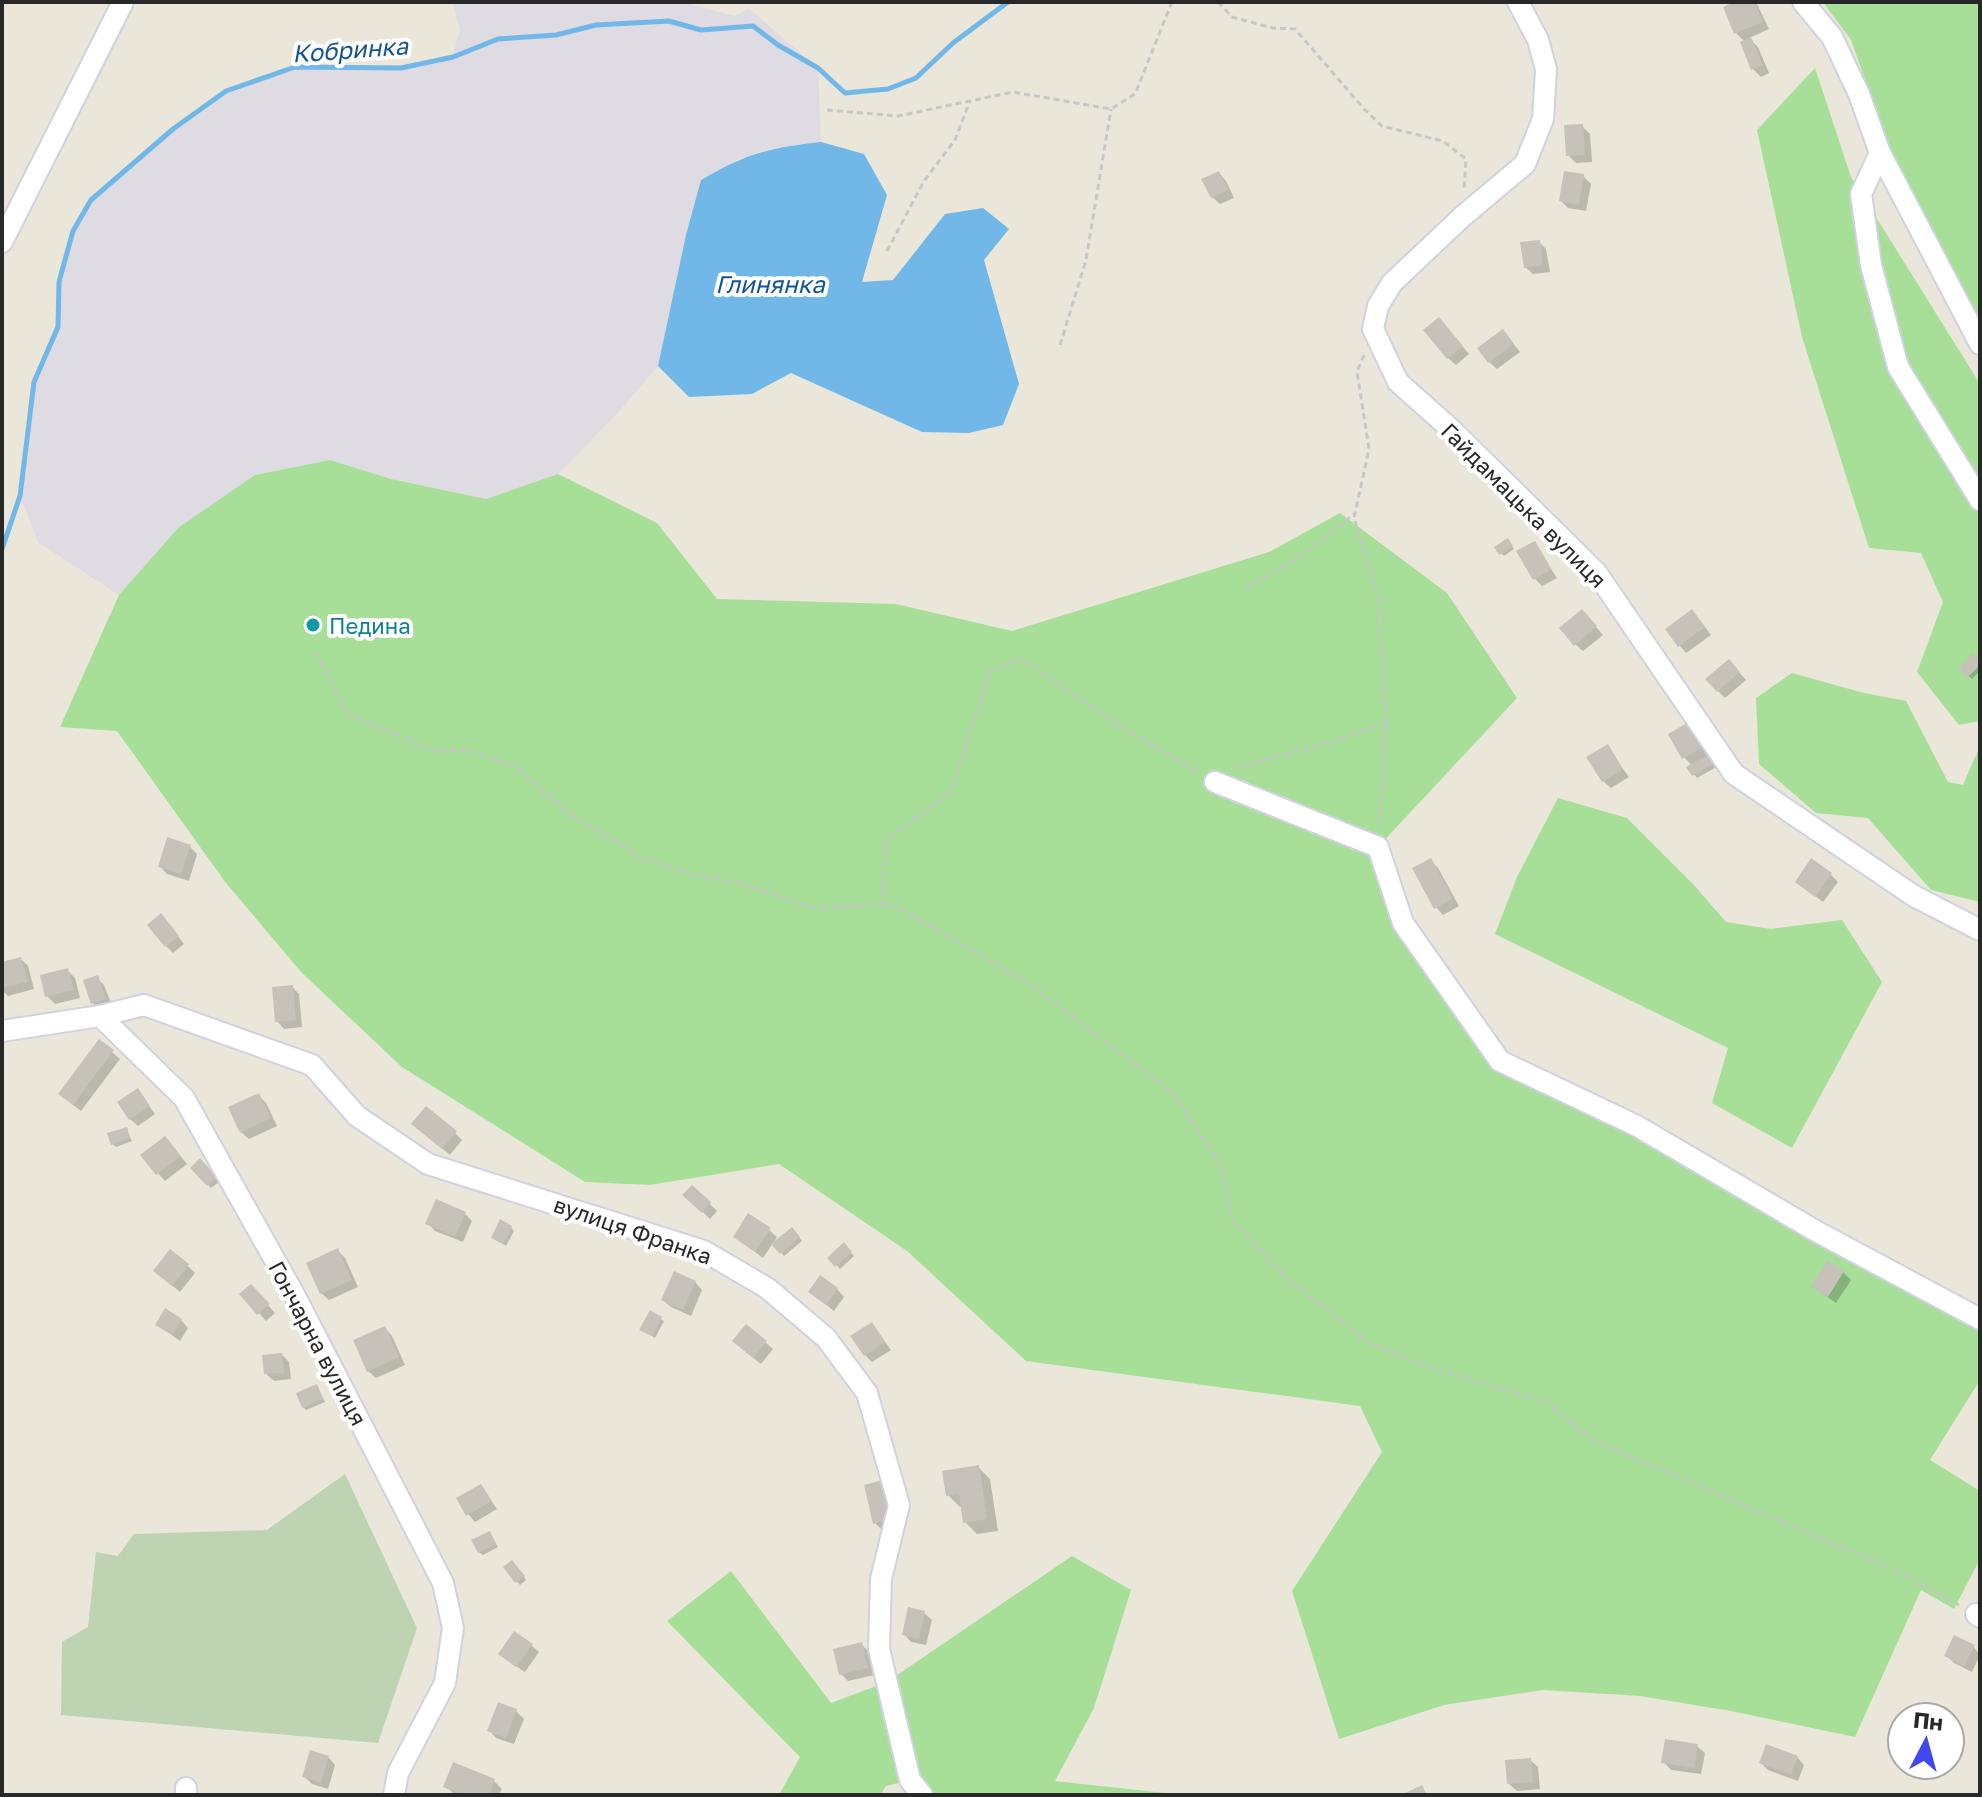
<svg xmlns="http://www.w3.org/2000/svg" width="1982" height="1797" viewBox="0 0 1982 1797" font-family="'Golos Text',sans-serif">
	<style>
		.industrial { fill: #dedbe3 }
		.green { fill: #a7df99 }
		.cemetery { fill: #bed3b2 }
		.water { fill: #71b8e9 }
		.shadow { fill: #0003 }
		.lines { fill: none; stroke-linecap: round; stroke-linejoin: round }
		.stream { stroke: #71b8e9; stroke-width: 5 }
		.building { fill: #c6c2ba }
		.street-casing { stroke: #d0d1e1; stroke-width: 24 }
		.path { stroke: #c7c7c7; stroke-width: 3; stroke-dasharray: 6 4; stroke-linecap: butt }
		.street { stroke: #fff; stroke-width: 20 }
		.culture-dot { fill: #0f9aa8; stroke: #fff; stroke-width: 3 }
		.labels { text-anchor: middle; dominant-baseline: central; stroke-width: 8; stroke-linejoin: round; paint-order: stroke }
		.street-label { font-size: 22px; fill: #282828; stroke: #fff }
		.culture-label { font-size: 22px; fill: #0d838f; stroke: #fff; text-anchor: start }
		.water-label { font-size: 24px; font-style: italic; fill: #135492; stroke: #fff }
	</style>
	<rect width="100%" height="100%" fill="#eae6da"/>
	<path class="industrial" d="M452 2H679L735 16 749 9 818 68 821 142 771 148 736 160 686 235 658 366 615 416 558 474 486 499 391 479 330 460 178 528 119 595 38 542 20 496 34 382 58 327 59 282 73 231 91 200 173 129 226 91 295 67 401 68 452 57 460 30Z"/>
	<g class="green">
		<path d="M1823 2H1980V330L1895 163 1851 40Z"/>
		<path d="M1815 68 1851 177 1980 384V721L1959 725 1917 672 1943 602 1921 553 1869 548 1802 337 1757 130Z"/>
		<path d="M330 460 391 479 486 499 558 474 657 523 717 599 896 604 1012 631 1269 552 1340 513 1447 593 1517 698 1378 847 1403 923 1500 1061 1980 1319V1380L1930 1460 1980 1491V1559L1954 1609 1921 1590 1855 1737 1731 1711 1640 1696 1543 1690 1444 1705 1339 1739 1292 1591 1382 1452 1360 1406 1026 1361 907 1251 779 1164 650 1185 585 1182 402 1067 302 973 226 883 117 731 60 727 119 595 178 528 255 475Z"/>
		<path d="M1792 673 1864 693 1906 701 1948 782 1963 785 1980 746V902L1931 890 1868 818 1816 813 1759 764 1756 698Z"/>
		<path d="M1558 798 1627 818 1693 884 1726 922 1771 929 1842 920 1882 982 1792 1148 1712 1103 1728 1048 1495 934 1517 877Z"/>
		<path d="M1072 1556 1131 1590 1094 1708 1055 1781 1184 1795H933L910 1780 886 1786 880 1795H779L800 1757 667 1621 731 1571 831 1703 887 1682Z"/>
	</g>
	<path class="cemetery" d="M345 1474 417 1628 378 1743 61 1715 62 1642 88 1627 96 1552 118 1556 134 1534 267 1530Z"/>
	<path class="water" d="M821 142 864 154 887 195 862 282 893 280 945 214 983 208 1009 229 984 260 1019 384 1003 425 969 433 922 432 791 373 752 394 689 397 658 366 686 235 701 180C748 153 768 148 821 142Z"/>
	<g class="shadow">
		<path d="M1739 2H1756L1769 29 1749 38 1758 47 1769 73 1761 77 1753 69 1742 43 1745 42 1736 33Z"/>
		<path d="M1582 126 1590 134 1592 162 1576 163 1568 155Z"/>
		<path d="M1219 173 1226 181 1234 198 1220 204 1212 197Z"/>
		<path d="M1583 176 1591 184 1586 211 1568 208 1561 201Z"/>
		<path d="M1539 242 1546 249 1550 272 1533 274 1525 267Z"/>
		<path d="M1446 327 1469 354 1456 365 1448 358Z"/>
		<path d="M1503 331 1520 352 1497 369 1489 362Z"/>
		<path d="M1534 543 1557 578 1542 586 1535 579Z"/>
		<path d="M1510 544 1514 549 1504 556 1501 553Z"/>
		<path d="M1589 619 1603 635 1583 651 1575 644Z"/>
		<path d="M1699 619 1711 635 1686 653 1679 645Z"/>
		<path d="M1980 662V671L1972 679 1961 669Z"/>
		<path d="M1736 669 1746 680 1725 698 1718 691Z"/>
		<path d="M1696 732 1709 756 1720 765 1697 778 1689 768 1692 766 1684 757Z"/>
		<path d="M1607 747 1629 777 1611 788 1603 781Z"/>
		<path d="M190 847 197 854 189 881 167 874 160 866Z"/>
		<path d="M1430 860 1438 868 1459 906 1443 915 1436 907Z"/>
		<path d="M1830 874 1838 882 1823 902 1797 882Z"/>
		<path d="M168 923 184 944 173 953 166 946Z"/>
		<path d="M21 959 28 966 34 989 8 996 2 990V964Z"/>
		<path d="M67 970 75 978 80 998 55 1004 47 996Z"/>
		<path d="M97 978 104 985 112 1006 100 1010 93 1003Z"/>
		<path d="M292 987 299 994 302 1027 284 1029 277 1021Z"/>
		<path d="M100 1042 120 1059 81 1111 68 1101Z"/>
		<path d="M137 1090 155 1114 138 1126 130 1119Z"/>
		<path d="M258 1095 266 1103 277 1126 249 1139 241 1132Z"/>
		<path d="M126 1129 132 1141 116 1147 113 1144Z"/>
		<path d="M421 1131 455 1133 462 1140 450 1155Z"/>
		<path d="M172 1146 187 1164 165 1181 143 1156Z"/>
		<path d="M200 1161 219 1182 211 1188 193 1168Z"/>
		<path d="M692 1187 717 1211 710 1219 685 1195Z"/>
		<path d="M465 1214 472 1221 463 1242 435 1231 428 1223Z"/>
		<path d="M511 1227 514 1231 506 1246 493 1238Z"/>
		<path d="M792 1229 802 1241 784 1256 774 1244Z"/>
		<path d="M769 1230 777 1237 763 1258 735 1237Z"/>
		<path d="M844 1245 854 1256 840 1269 830 1258Z"/>
		<path d="M338 1251 345 1258 358 1287 329 1300 321 1293Z"/>
		<path d="M188 1266 195 1273 180 1292 163 1278Z"/>
		<path d="M1843 1272 1851 1280 1836 1303 1813 1287Z"/>
		<path d="M695 1282 702 1290 691 1316 671 1307 663 1300Z"/>
		<path d="M837 1289 844 1297 834 1311 810 1292Z"/>
		<path d="M242 1294H258L275 1313 266 1321Z"/>
		<path d="M651 1313 664 1321 655 1338 645 1332Z"/>
		<path d="M181 1320 188 1328 180 1341 157 1324Z"/>
		<path d="M872 1324 891 1350 872 1362 865 1355Z"/>
		<path d="M385 1328 392 1336 405 1365 376 1378 368 1371Z"/>
		<path d="M765 1342 773 1349 761 1364 742 1349Z"/>
		<path d="M282 1355 289 1362 291 1379 274 1381 266 1374Z"/>
		<path d="M317 1387 325 1402 306 1410 303 1407Z"/>
		<path d="M978 1467 990 1479 998 1531 977 1534 965 1522 963 1507H960L948 1495Z"/>
		<path d="M481 1486 497 1509 475 1522 468 1514Z"/>
		<path d="M867 1486 898 1527 882 1530 875 1523Z"/>
		<path d="M490 1533 498 1547 483 1555 479 1552Z"/>
		<path d="M515 1565 526 1580 520 1585 505 1568Z"/>
		<path d="M924 1613 932 1620 926 1645 911 1642 904 1634Z"/>
		<path d="M531 1645 539 1652 525 1672 508 1661Z"/>
		<path d="M862 1645 869 1652 874 1675 848 1681 841 1674Z"/>
		<path d="M1973 1646 1980 1655 1972 1672 1954 1663 1947 1656Z"/>
		<path d="M499 1704 516 1711 524 1719 514 1744 496 1738 489 1730Z"/>
		<path d="M1697 1746 1705 1753 1701 1774 1671 1770 1664 1762Z"/>
		<path d="M328 1757 335 1765 328 1789 312 1784 304 1776Z"/>
		<path d="M1797 1757 1804 1765 1798 1781 1768 1770 1761 1763Z"/>
		<path d="M1530 1760 1538 1767 1540 1789 1517 1791 1509 1784Z"/>
		<path d="M454 1765 494 1781 502 1789 499 1795 453 1793 446 1786Z"/>
	</g>
	<g class="lines">
		<path class="stream" d="M2 549 20 496 34 382 58 327 59 282 73 231 91 200 173 129 226 91 295 67 401 68 453 57 498 39 556 35 596 25 669 21 701 30 753 26 778 45 818 68 845 93 888 89 916 78 953 43 1008 2"/>
	</g>
	<g class="building">
		<path d="M1734 2H1755L1763 22 1734 34 1723 7Z"/>
		<path d="M1751 37 1763 65 1751 70 1740 42Z"/>
		<path d="M1583 124 1585 155 1566 156 1564 125Z"/>
		<path d="M1219 171 1228 190 1211 198 1201 179Z"/>
		<path d="M1564 171 1584 174 1579 205 1559 201Z"/>
		<path d="M1540 240 1543 265 1524 268 1520 242Z"/>
		<path d="M1439 317 1463 346 1447 359 1423 330Z"/>
		<path d="M1503 329 1514 344 1488 363 1477 348Z"/>
		<path d="M1508 538 1513 546 1499 555 1494 547Z"/>
		<path d="M1535 541 1552 570 1533 580 1516 551Z"/>
		<path d="M1582 609 1597 626 1574 646 1559 628Z"/>
		<path d="M1692 609 1705 627 1678 647 1665 629Z"/>
		<path d="M1973 653 1980 660V665L1968 677 1958 669Z"/>
		<path d="M1729 659 1740 672 1717 692 1705 679Z"/>
		<path d="M1689 722 1703 747 1682 759 1668 734Z"/>
		<path d="M1608 744 1623 769 1602 782 1586 757Z"/>
		<path d="M1713 752 1718 761 1692 776 1686 767Z"/>
		<path d="M167 837 191 845 181 874 158 867Z"/>
		<path d="M1431 858 1453 898 1434 909 1412 868Z"/>
		<path d="M1811 858 1832 873 1815 897 1795 882Z"/>
		<path d="M161 913 179 936 165 947 147 925Z"/>
		<path d="M21 957 28 982 2 988V962Z"/>
		<path d="M68 968 74 990 45 997 40 975Z"/>
		<path d="M98 975 106 999 91 1004 83 980Z"/>
		<path d="M293 985 296 1020 275 1022 272 987Z"/>
		<path d="M99 1039 114 1050 73 1105 58 1094Z"/>
		<path d="M138 1088 150 1106 129 1120 117 1102Z"/>
		<path d="M259 1093 271 1118 240 1133 228 1107Z"/>
		<path d="M426 1106 457 1131 442 1149 411 1124Z"/>
		<path d="M127 1127 130 1138 111 1145 107 1133Z"/>
		<path d="M165 1136 181 1156 156 1175 140 1155Z"/>
		<path d="M200 1158 217 1177 207 1186 190 1168Z"/>
		<path d="M692 1185 711 1202 702 1213 682 1195Z"/>
		<path d="M436 1199 466 1212 455 1236 425 1224Z"/>
		<path d="M748 1213 771 1228 755 1252 733 1237Z"/>
		<path d="M500 1219 512 1226 503 1244 491 1238Z"/>
		<path d="M792 1227 800 1237 780 1254 771 1244Z"/>
		<path d="M844 1242 852 1252 835 1267 827 1258Z"/>
		<path d="M338 1248 352 1280 320 1294 306 1263Z"/>
		<path d="M170 1249 189 1264 172 1286 153 1271Z"/>
		<path d="M1827 1260 1844 1271 1828 1297 1811 1287Z"/>
		<path d="M674 1271 696 1281 683 1310 661 1300Z"/>
		<path d="M820 1275 838 1288 826 1305 808 1292Z"/>
		<path d="M251 1284 270 1304 257 1315 239 1294Z"/>
		<path d="M165 1308 182 1319 172 1335 155 1325Z"/>
		<path d="M650 1310 662 1317 652 1336 639 1330Z"/>
		<path d="M872 1322 885 1342 864 1356 850 1336Z"/>
		<path d="M746 1324 767 1341 753 1358 732 1341Z"/>
		<path d="M385 1326 399 1357 367 1372 353 1340Z"/>
		<path d="M282 1353 284 1373 264 1374 262 1355Z"/>
		<path d="M317 1384 323 1399 302 1408 296 1393Z"/>
		<path d="M979 1465 987 1519 963 1523 959 1494 946 1496 942 1471Z"/>
		<path d="M883 1480 892 1519 873 1524 864 1485Z"/>
		<path d="M481 1484 492 1501 466 1516 456 1498Z"/>
		<path d="M490 1531 496 1544 478 1553 471 1540Z"/>
		<path d="M512 1560 525 1576 515 1583 503 1567Z"/>
		<path d="M908 1607 925 1611 919 1639 902 1635Z"/>
		<path d="M514 1631 533 1644 516 1667 498 1654Z"/>
		<path d="M1954 1635 1975 1645 1964 1666 1944 1656Z"/>
		<path d="M862 1642 868 1668 839 1675 833 1649Z"/>
		<path d="M498 1702 517 1709 506 1738 487 1731Z"/>
		<path d="M1665 1739 1698 1744 1694 1768 1661 1763Z"/>
		<path d="M1766 1744 1798 1756 1791 1775 1759 1763Z"/>
		<path d="M310 1750 329 1756 321 1783 302 1777Z"/>
		<path d="M1531 1758 1533 1782 1507 1784 1505 1760Z"/>
		<path d="M453 1762 495 1779 489 1795H464L443 1787Z"/>
		<path d="M1422 1785 1427 1795H1401Z"/>
	</g>
	<g class="lines">
		<g class="street-casing">
			<g id="street">
				<path d="M1518 2 1538 40 1546 69 1543 119 1525 164 1463 216 1392 283 1378 306 1373 329 1398 382 1453 431 1596 572 1734 774 1914 896 1980 930"/>
				<path d="M1803 2 1832 37 1859 94 1880 153 1861 194 1871 265 1898 367 1980 500"/>
				<path d="M1880 153 1980 344"/>
				<path d="M2 242 123 2"/>
				<path d="M1215 782 1378 847 1403 923 1500 1061 1637 1126 1814 1230 1980 1319"/>
				<path d="M100 1016 144 1005 312 1065 357 1116 428 1164 704 1251 767 1288 826 1338 867 1393 899 1505 881 1579 879 1649 910 1780 922 1795"/>
				<path d="M2 1031 100 1016 184 1098 295 1296 443 1583 453 1628 445 1683 398 1773 394 1795"/>
				<path d="M1976 1614 1980 1617"/>
				<path d="M186 1788V1795"/>
			</g>
		</g>
		<g class="path">
			<path d="M1218 2 1232 17 1273 28 1295 29 1365 110 1382 126 1443 141 1466 159 1464 188"/>
			<path d="M827 110 898 116 1013 92 1111 109 1135 94 1172 2"/>
			<path d="M887 251 924 181 955 140 970 101"/>
			<path d="M1060 345 1086 260 1111 109"/>
			<path d="M1364 355 1357 372 1369 449 1354 518 1378 598 1386 723 1379 827"/>
			<path d="M1246 588 1301 556 1354 514"/>
			<path d="M316 652 348 714 434 751 469 750 517 767 568 813 642 858 692 874 744 884 817 909 882 904 886 840 950 793 991 671 1020 658 1123 728 1198 772"/>
			<path d="M1236 768 1337 740 1386 723"/>
			<path d="M882 904 900 908 1033 986 1174 1094 1220 1165 1233 1221 1286 1278 1368 1342 1422 1365 1547 1402 1592 1440 1901 1573 1959 1605"/>
		</g>
		<use href="#street" class="street"/>
	</g>
	<circle class="culture-dot" cx="313" cy="625" r="8"/>
	<g class="labels">
		<g class="street-label">
			<text transform="translate(1524 505) rotate(45)">Гайдамацька вулиця</text>
			<text transform="translate(633 1230) rotate(19)">вулиця Франка</text>
			<text transform="translate(318 1343) rotate(62)">Гончарна вулиця</text>
		</g>
		<g class="culture-label">
			<text x="329" y="625">Педина</text>
		</g>
		<g class="water-label">
			<text transform="translate(350 49) rotate(-4)">Кобринка</text>
			<text x="770" y="283">Глинянка</text>
		</g>
	</g>
	<rect width="1982" height="1797" fill="none" stroke="#282828" stroke-width="8"/>
	<g transform="translate(1926 1741) rotate(6)"><circle r="38" fill="#ffffff" stroke="#a9a9a9" stroke-width="2"/>
	<path d="M0-6L14 30L0 20L-14 30Z" fill="#4048f2"/>
	<text y="-12" font-size="22" font-weight="bold" text-anchor="middle" fill="#282828">Пн</text>
	</g>
</svg>
